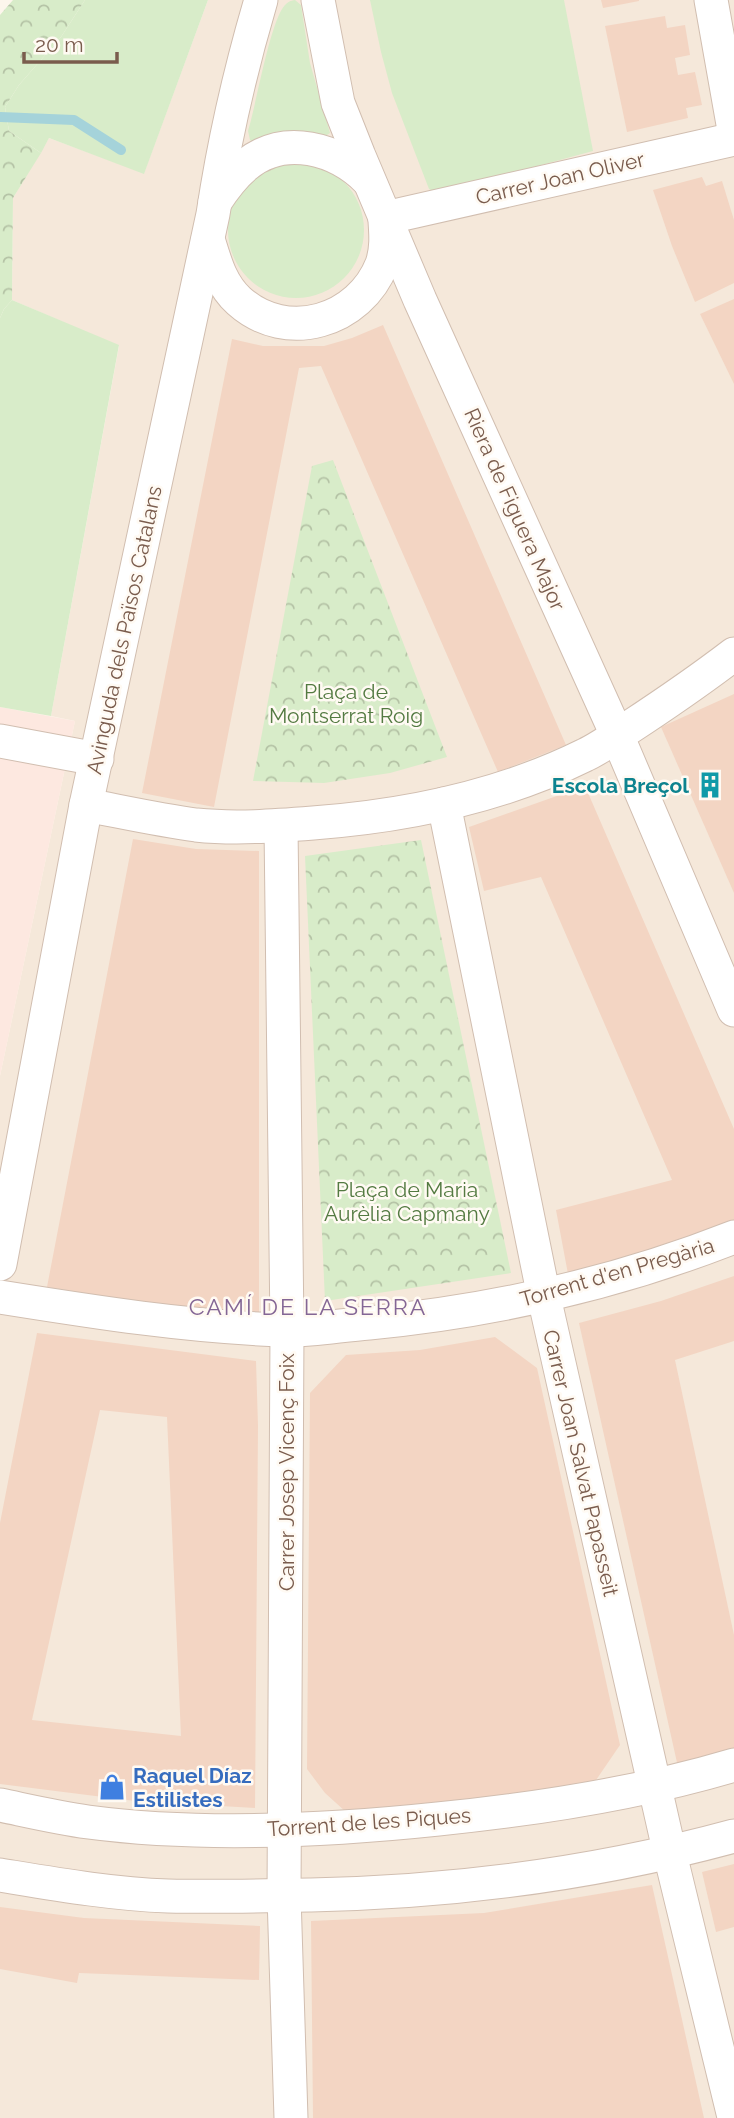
<svg xmlns="http://www.w3.org/2000/svg" width="734" height="2118" viewBox="0 0 734 2118" font-family="Raleway,sans-serif">
	<style>
		.residential { fill: #f5e8da }
		.commercial { fill: #fde8e0 }
		.grass { fill: #d8ecc9 }
		.forest { fill: url(#forest-crowns) }
		.lines { fill: none; stroke-linecap: round; stroke-linejoin: round }
		.stream { stroke: #a5d3da; stroke-width: 10 }
		.building { fill: #f3d5c3; fill-rule: evenodd }
		.minor-casing { stroke: #d1beb0; stroke-width: 35 }
		.minor { stroke: #fff; stroke-width: 33 }
		.labels { text-anchor: middle; dominant-baseline: central; stroke-width: 5; stroke-linejoin: round; paint-order: stroke }
		.street-label { font-size: 21px; fill: #7a5c4d; stroke: #fffaf3 }
		.park-label { font-size: 21px; fill: #537a41; stroke: #fffaf3 }
		.culture-label { font-size: 21px; font-weight: bold; fill: #0d838f; stroke: #fffaf3; text-anchor: end }
		.shop-label { font-size: 21px; font-weight: bold; fill: #366cbe; stroke: #fffaf3; text-anchor: start }
		.neighbourhood-label { font-size: 23px; letter-spacing: 2px; fill: #846695; stroke: #fffaf3 }
	</style>
	<defs>
		<pattern id="forest-crowns" width="20" height="18" patternUnits="userSpaceOnUse" patternTransform="scale(1.75)"><rect width="20" height="18" fill="#d8ecc9"/><path d="M2 6a3 3 0 1 1 6 0M12 15a3 3 0 1 1 6 0" fill="none" stroke="#b4c2a5"/></pattern>
	</defs>
	<rect width="100%" height="100%" fill="#fdf6ec"/>
	<path class="residential" d="M208 0H734V2118H0V1076L75 721 51 716 119 346 12 300 13 198 49 138 144 173Z"/>
	<path class="commercial" d="M0 707 75 721 0 1076Z"/>
	<g class="grass">
		<path d="M85 0H208L144 174 49 138 41 153 9 131 5 107 19 85 61 37Z"/>
		<path d="M295 0 301 5 310 63 330 133 324 137 256 144 250 140 248 131C256 106 270 21 285 5 289 1 290 1 295 0Z"/>
		<path d="M370 0H564L593 151 437 193 429 189 392 93 381 52Z"/>
		<circle cx="296" cy="230" r="68"/>
		<path d="M12 300 119 345 51 716 0 707V318L4 309Z"/>
	</g>
	<g class="forest">
		<path d="M13 0H85L61 37 19 85 5 107 9 131 41 153 13 198 12 300 4 309 0 318V15Z"/>
		<path d="M333 460 447 757 390 773 324 783 253 781 312 466Z"/>
		<path d="M421 840 511 1273 325 1301 305 856Z"/>
	</g>
	<g class="lines">
		<path class="stream" d="M0 117 74 120 121 150"/>
	</g>
	<g class="building">
		<path d="M601 0H639V1L603 8Z"/>
		<path d="M665 16 667 28 685 25 690 55 675 58 678 75 695 72 702 105 686 108 688 118 627 132 605 26Z"/>
		<path d="M702 177 706 186 722 181 734 220V283L695 302 672 246 653 190Z"/>
		<path d="M734 299V384L700 314Z"/>
		<path d="M383 325 566 745 498 772 321 366 299 368 214 807 142 793 232 339 263 346H324L352 338Z"/>
		<path d="M734 694V893L661 727Z"/>
		<path d="M585 786 734 1129V1222L669 1247 568 1274 556 1210 672 1180 541 877 484 891 469 827Z"/>
		<path d="M133 839 196 849 259 851V1313L159 1305 47 1287Z"/>
		<path d="M734 1276V1341L675 1360 734 1635V1753L678 1767 579 1323 661 1301Z"/>
		<path d="M37 1333 256 1361 258 1426 255 1808 135 1801 0 1784V1523ZM100 1410 167 1417 181 1736 32 1720Z"/>
		<path d="M495 1337 537 1368 620 1745 594 1783 524 1795 346 1812 325 1793 307 1769 310 1393 346 1355 420 1350Z"/>
		<path d="M734 1864V1927L716 1932 702 1872Z"/>
		<path d="M652 1885 704 2118H313L311 1921 484 1913Z"/>
		<path d="M0 1907 84 1918 260 1926 259 1980 79 1973 77 1983 0 1969Z"/>
	</g>
	<g class="lines">
		<g class="minor-casing">
			<g id="minor">
				<path d="M318 0 338 103 359 156 420 300 617 735 734 1010"/>
				<path d="M711 0 734 130"/>
				<path d="M215 202C224 188 234 175 246 165 285 133 337 149 368 180"/>
				<path d="M385 218 734 139"/>
				<path d="M208 239C215 262 221 285 239 301 287 344 360 321 382 264 387 249 386 235 385 221"/>
				<path d="M0 741 97 759"/>
				<path d="M444 804 544 1297 670 1854 734 2117"/>
				<path d="M86 805C123 812 159 820 196 825 235 829 275 826 313 823 406 816 500 797 585 755 600 748 615 737 630 727 665 704 700 680 734 654"/>
				<path d="M281 826 287 1330 284 1896 291 2118"/>
				<path d="M0 1264 86 805 213 214C224 141 240 71 261 0"/>
				<path d="M0 1297C94 1312 189 1327 284 1330 312 1331 341 1325 369 1323 494 1311 617 1283 734 1237"/>
				<path d="M0 1805C29 1811 59 1818 88 1822 202 1837 324 1831 438 1819 538 1809 637 1794 734 1765"/>
				<path d="M0 1875C55 1884 112 1894 168 1896 216 1897 263 1896 311 1895 455 1892 595 1874 734 1836"/>
			</g>
		</g>
		<use href="#minor" class="minor"/>
	</g>
	<defs>
		<g id="building-bare" transform="scale(2.1)"><path d="M-4-6H4V6H1V3H-1V6H-4ZM-2.5-4.3h1.7v1.8h-1.7ZM.8-4.3h1.7v1.8H.8ZM-2.5-1h1.7V.8h-1.7ZM.8-1h1.7V.8H.8Z" fill="#0f9aa8" stroke="#fffaf3" stroke-width="2.5" paint-order="stroke"/></g>
		<g id="shop-bare" transform="scale(2.1)"><path d="M-5-2.5h2.3a2.7 3.5 0 0 1 5.4 0H5L5.5 6h-11ZM-1.5-2.5h3a1.5 2.3 0 0 0-3 0Z" fill="#3f7fe0" stroke="#fffaf3" stroke-width="2.5" paint-order="stroke"/></g>
	</defs>
	<g fill-rule="evenodd">
		<use href="#building-bare" x="710" y="785"/>
		<use href="#shop-bare" x="112" y="1787"/>
	</g>
	<g class="labels">
		<g class="street-label">
			<text transform="translate(560 178) rotate(-13)">Carrer Joan Oliver</text>
			<text transform="translate(515 509) rotate(66)">Riera de Figuera Major</text>
			<text transform="translate(124 630) rotate(-78)">Avinguda dels Països Catalans</text>
			<text transform="translate(617 1272) rotate(-16)">Torrent d'en Pregària</text>
			<text transform="translate(581 1463) rotate(77)">Carrer Joan Salvat Papasseit</text>
			<text transform="translate(286 1472) rotate(-90)">Carrer Josep Vicenç Foix</text>
			<text transform="translate(369 1822) rotate(-4)">Torrent de les Piques</text>
		</g>
		<g class="park-label">
			<text x="346" y="691">Plaça de<tspan x="346" dy="24">Montserrat Roig</tspan></text>
			<text x="407" y="1189">Plaça de Maria<tspan x="407" dy="24">Aurèlia Capmany</tspan></text>
		</g>
		<g class="culture-label">
			<text x="689" y="785">Escola Breçol</text>
		</g>
		<g class="shop-label">
			<text x="133" y="1775">Raquel Díaz<tspan x="133" dy="24">Estilistes</tspan></text>
		</g>
		<g class="neighbourhood-label">
			<text x="308" y="1306">CAMÍ DE LA SERRA</text>
		</g>
	</g>
	<path d="M24 52v10h93v-10" fill="none" stroke="#7a5c4d" stroke-width="3.5"/>
	<text x="35" y="52" font-size="21" fill="#7a5c4d" stroke="#fffaf3" stroke-width="5" paint-order="stroke">20 m</text>
</svg>
